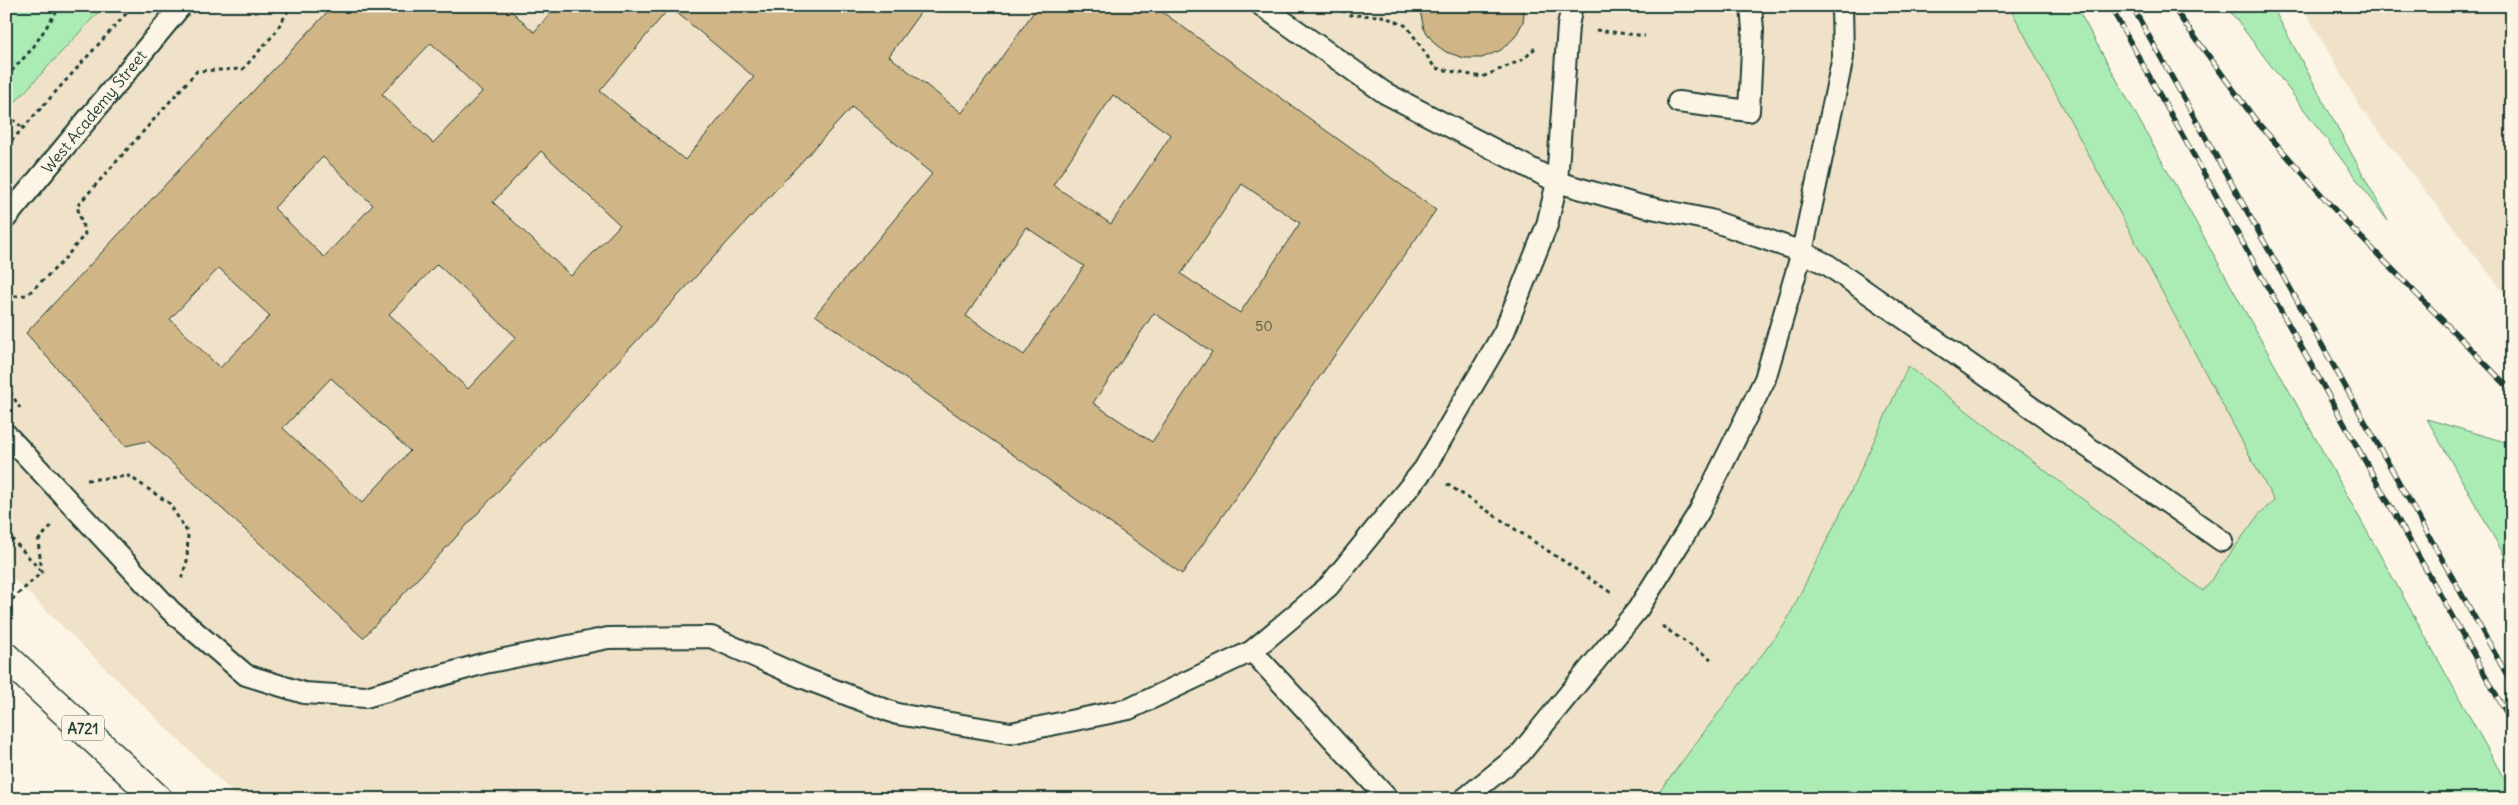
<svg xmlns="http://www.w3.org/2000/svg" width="2518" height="805" viewBox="0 0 2518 805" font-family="Delius,sans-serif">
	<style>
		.built { fill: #efe2c8 }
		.green { fill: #abebb4; stroke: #659474 }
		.building { fill: #d0b686; stroke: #1f3d34; fill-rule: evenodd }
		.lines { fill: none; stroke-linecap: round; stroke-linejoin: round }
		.service-casing { stroke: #1f3d34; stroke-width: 24 }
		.primary-casing { stroke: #1f3d34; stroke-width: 31 }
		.path { stroke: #1f3d34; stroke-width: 3; stroke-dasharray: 4 4; stroke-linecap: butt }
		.service { stroke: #fcf5e5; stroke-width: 20 }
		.primary { stroke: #fcf5e5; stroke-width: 28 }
		.rail-casing { stroke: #1f3d34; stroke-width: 5.5 }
		.rail { stroke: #fcf5e5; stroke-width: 4; stroke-dasharray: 11; stroke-linecap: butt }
		.labels { text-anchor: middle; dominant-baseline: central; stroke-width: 4; stroke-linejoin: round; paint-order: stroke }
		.number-label { font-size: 14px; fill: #4b5b48 }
		.shield { fill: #fcf5e5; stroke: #617469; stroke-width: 1 }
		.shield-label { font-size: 15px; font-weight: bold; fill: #1f3d34 }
		.street-label { font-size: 16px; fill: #1f3d34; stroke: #fcf5e5 }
	</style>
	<rect width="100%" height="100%" fill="#fcf5e5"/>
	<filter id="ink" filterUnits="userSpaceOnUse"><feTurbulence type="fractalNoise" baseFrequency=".02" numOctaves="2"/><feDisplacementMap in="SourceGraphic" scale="10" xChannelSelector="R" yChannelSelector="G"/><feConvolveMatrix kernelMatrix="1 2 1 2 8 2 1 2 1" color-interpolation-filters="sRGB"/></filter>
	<g filter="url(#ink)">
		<g class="built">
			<path d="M104 6H2009L2274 501 2259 514 2203 591 1908 366 1846 502 1785 624 1654 799H239L6 571V112Z"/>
			<path d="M2302 6H2512V303L2360 107Z"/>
		</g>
		<g class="green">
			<path d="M6 6H104L6 112Z"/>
			<path d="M2009 6H2076L2512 793V799H1654L1785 624 1846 502 1908 366 2203 591 2259 514 2274 501Z"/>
			<path d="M2226 6H2272L2388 221Z"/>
			<path d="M2427 419 2512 444V569Z"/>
		</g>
		<g class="building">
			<path d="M333 6H506L534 32 557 6H810L816 10 819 6H925L889 56 962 113 1038 6H1154L1436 210 1182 574 815 315 932 174 852 107 363 638 148 441 125 446 26 333ZM670 7 754 77 685 160 600 91ZM431 43 482 92 433 143 382 94ZM1113 95 1171 135 1111 224 1053 185ZM541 151 620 225 571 276 493 202ZM323 157 373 205 324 257 274 208ZM1242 184 1300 223 1240 313 1181 274ZM1026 227 1084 266 1024 355 966 316ZM437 264 516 337 468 389 389 314ZM219 268 270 316 220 368 170 319ZM1154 313 1212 352 1152 442 1093 403ZM331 378 410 451 362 503 283 428Z"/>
			<path d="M1419 6H1525L1523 22 1515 37 1501 50 1482 58H1464L1446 52 1435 44 1424 29Z"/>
		</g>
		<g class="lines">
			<g class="service-casing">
				<g id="service">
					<path d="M1262 6 1385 93 1557 182 1642 206 1710 220 1802 252 1828 265 2222 541"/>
					<path d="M1678 102 1749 111 1753 30 1751 6"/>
					<path id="s1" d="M6 218 181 6"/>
					<path d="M6 434 171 611 246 675 304 693 366 697 485 663 608 638 711 637 801 677 897 714 1011 733 1129 709 1252 651 1329 586 1424 469 1504 332 1547 225 1557 182 1568 26 1572 6"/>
					<path d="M1252 651 1388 799"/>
					<path d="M1464 799 1520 754 1638 609 1699 512 1765 379 1802 252 1843 57 1842 6"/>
				</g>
			</g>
			<g class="primary-casing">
				<path id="primary" d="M6 657 158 799"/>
			</g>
			<g class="path">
				<path d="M1335 6 1350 15 1382 16 1407 26 1435 68 1482 77 1524 59 1537 46"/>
				<path d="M1596 30 1645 36"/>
				<path d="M6 77 32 49 60 6"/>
				<path d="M6 114 23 128"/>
				<path d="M6 147 133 6"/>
				<path d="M6 297 27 295 62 262 85 234 77 206 197 71 243 69 275 33 291 6"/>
				<path d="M6 385 20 408"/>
				<path d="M87 480 129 476 169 503 188 533 187 561 181 580"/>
				<path d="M1447 484 1613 594"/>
				<path d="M6 532 41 571"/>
				<path d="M6 605 42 572 38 541 52 525"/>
				<path d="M1662 626 1711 659"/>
			</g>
			<use href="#service" class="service"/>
			<use href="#primary" class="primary"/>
			<g class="rail-casing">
				<g id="rail">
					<path d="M2110 6 2512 723"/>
					<path d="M2132 6 2512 684"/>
					<path d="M2172 6 2257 122 2343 219 2512 391"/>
				</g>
			</g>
			<use href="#rail" class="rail"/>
		</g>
	</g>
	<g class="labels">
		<g class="number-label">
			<text x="1264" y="326">50</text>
		</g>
		<rect class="shield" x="62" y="715.5" width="42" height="25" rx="4"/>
		<g class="shield-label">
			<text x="83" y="728">A721</text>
		</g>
		<g class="street-label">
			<text stroke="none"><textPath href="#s1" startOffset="138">West Academy Street</textPath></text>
		</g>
	</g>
	<rect width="2518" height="805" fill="none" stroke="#fcf5e5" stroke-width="25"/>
	<rect x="12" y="12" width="2493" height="780" fill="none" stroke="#1f3d34" stroke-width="2" filter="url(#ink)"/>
</svg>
